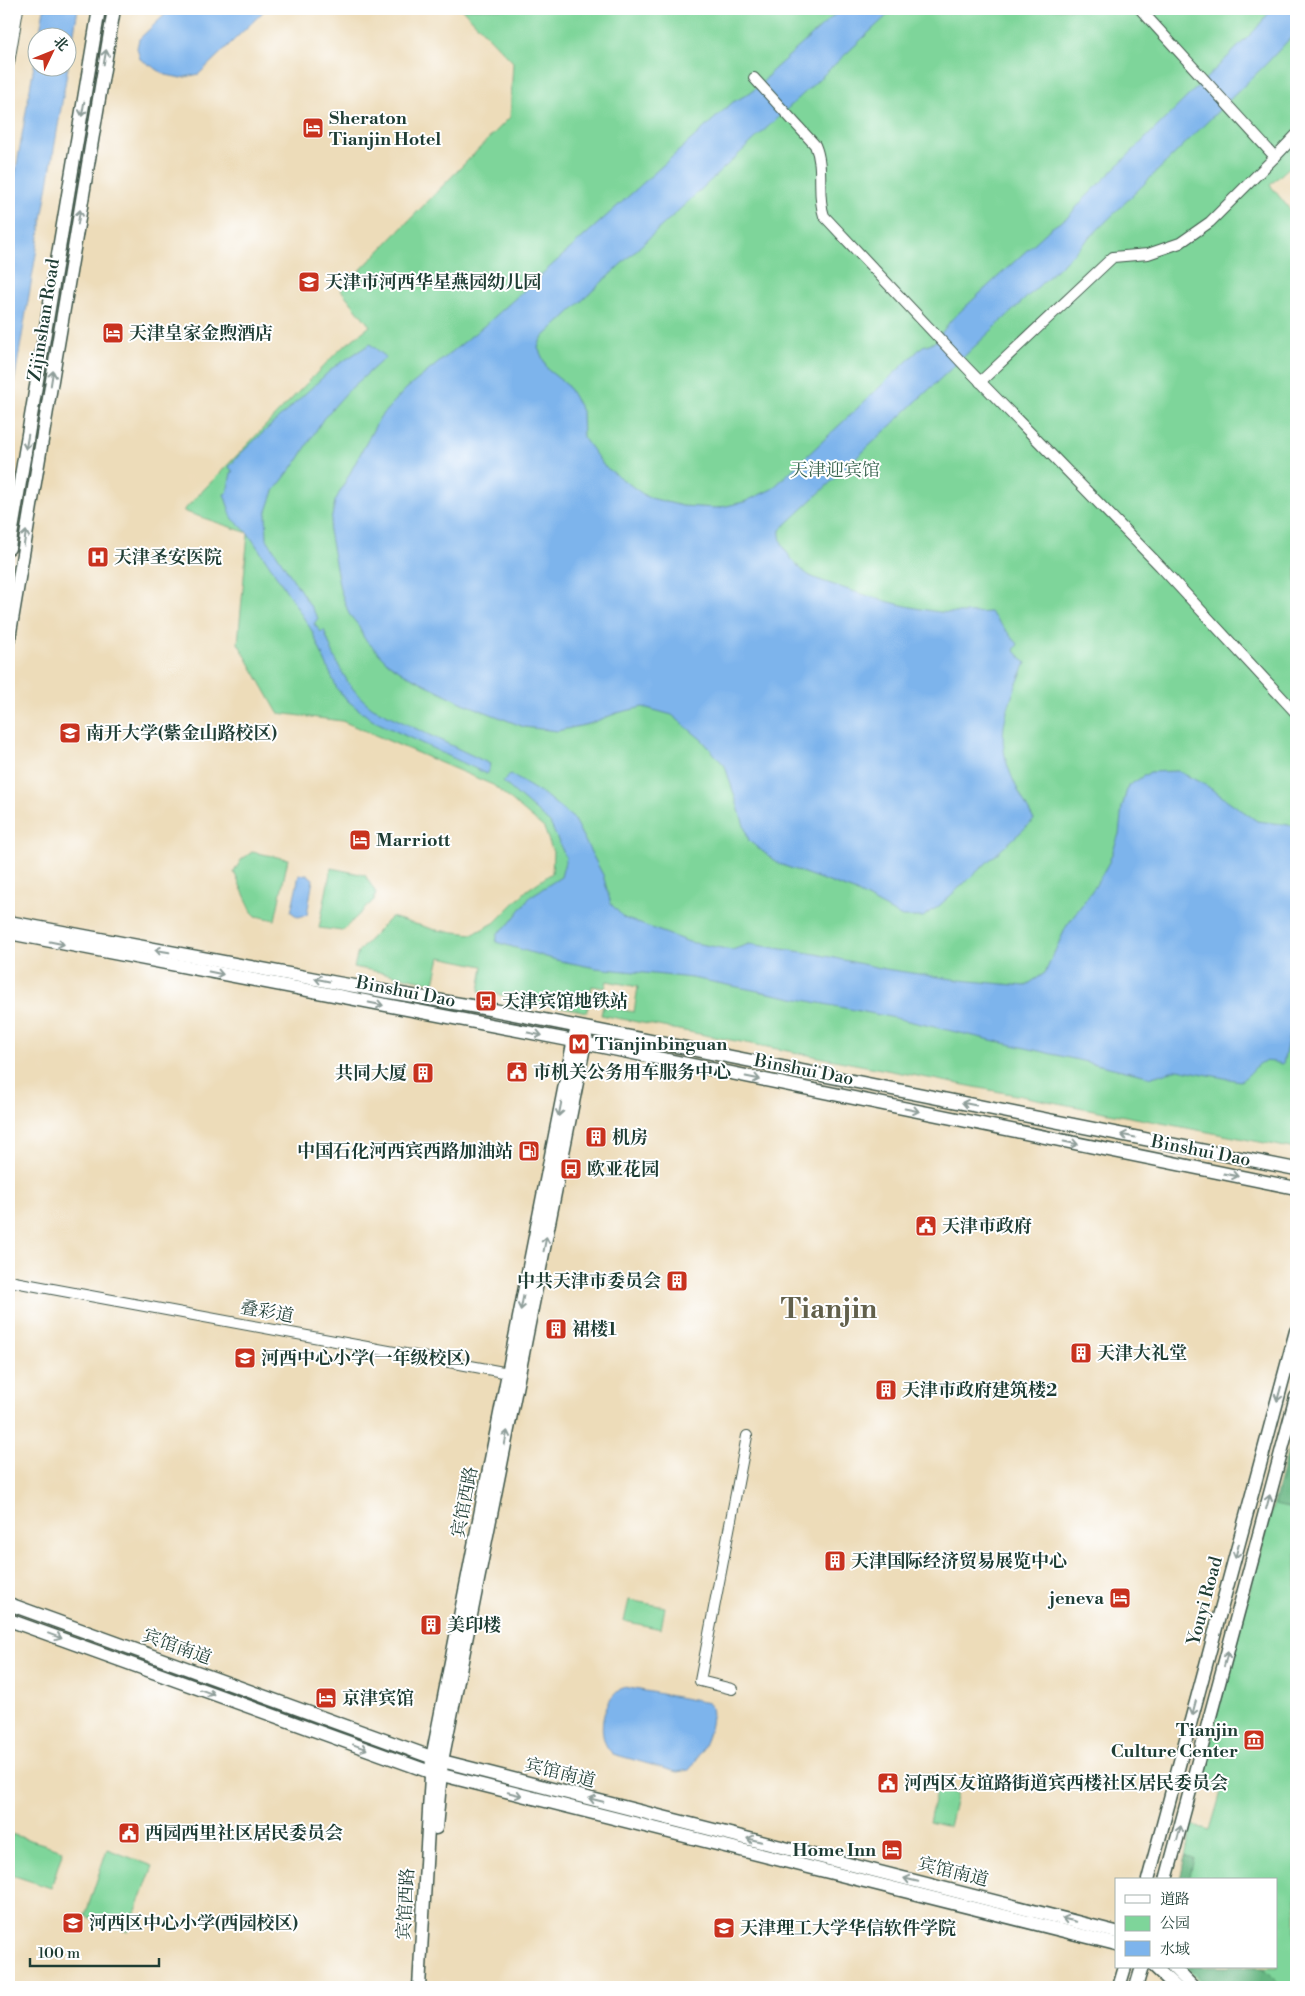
<svg xmlns="http://www.w3.org/2000/svg" width="1305" height="1996" viewBox="0 0 1305 1996" font-family="'Libre Bodoni','Noto Serif SC',serif">
	<style>
		.green { fill: #7ed59a; stroke: #4e8967 }
		.forest { fill: #66b682; stroke: #427a5b }
		.water { fill: #7db4ec; stroke: #4e7890 }
		.lines { fill: none; stroke-linecap: round; stroke-linejoin: round }
		.minor-casing { stroke: #3e5548; stroke-width: 12 }
		.major-casing { stroke: #3e5548; stroke-width: 15 }
		.minor { stroke: #fff; stroke-width: 10 }
		.major { stroke: #fff; stroke-width: 12 }
		.oneway { stroke: #8f9e9a }
		.labels { text-anchor: middle; dominant-baseline: central; stroke-width: 4; stroke-linejoin: round; paint-order: stroke }
		.poi-label { font-size: 18px; font-weight: bold; fill: #1f3d34; stroke: #fff; text-anchor: start }
		.street-label { font-size: 18px; fill: #1f3d34; stroke: #fff }
		.park-label { font-size: 18px; fill: #37634e; stroke: #fff }
		.town-label { font-size: 28px; font-weight: bold; fill: #62604b; stroke: #fff }
	</style>
	<rect width="100%" height="100%" fill="#fff"/>
	<filter id="ink" filterUnits="userSpaceOnUse"><feTurbulence type="fractalNoise" baseFrequency=".02" numOctaves="2"/><feDisplacementMap in="SourceGraphic" scale="10" xChannelSelector="R" yChannelSelector="G"/><feConvolveMatrix kernelMatrix="1 2 1 2 8 2 1 2 1" color-interpolation-filters="sRGB"/></filter>
	<filter id="wash" filterUnits="userSpaceOnUse"><feTurbulence type="fractalNoise" baseFrequency=".0096" numOctaves="4" result="noise"/><feDisplacementMap in="SourceGraphic" scale="20" xChannelSelector="R" yChannelSelector="G"/><feGaussianBlur stdDeviation="1.12" result="paint"/><feColorMatrix in="noise" values="0 0 0 0 0 0 0 0 0 0 0 0 0 0 0 0 0 1.4 0 .05"/><feComposite in="paint" operator="in"/></filter>
	<g filter="url(#wash)">
		<rect width="100%" height="100%" fill="#eddcb9"/>
		<g class="green">
			<path d="M462 9H1296V161L1270 185 1296 217V1149L601 1015 603 1006 634 1012 638 987 607 981 605 988 592 986 587 1012 479 991 483 966 440 957 434 983 354 967 358 952 391 917 436 930 473 934 494 923 527 890 552 873 553 852 544 828 493 785 342 721 278 713 238 643 248 533 183 511 338 351 370 326 341 290 510 117 513 62Z"/>
			<path d="M252 852 288 859 275 920 256 916 252 912 234 872 241 860Z"/>
			<path d="M331 868 365 875 376 893 374 900 342 931 319 928Z"/>
			<path d="M1296 1421V1987H1205L1185 1967H1276V1880H1180L1192 1825 1210 1830 1221 1792 1201 1786 1221 1695Z"/>
			<path d="M629 1600 665 1607 661 1629 624 1621Z"/>
			<path d="M937 1788 957 1793 949 1827 929 1822Z"/>
			<path d="M11 1834 63 1850 51 1888 9 1874Z"/>
			<path d="M107 1849 153 1866 128 1932 85 1916Z"/>
		</g>
		<g class="forest">
			<path d="M1289 1453 1296 1455V1510L1275 1505Z"/>
			<path d="M1185 1856 1194 1858 1189 1880H1180Z"/>
			<path d="M1189 1967H1262L1278 1983 1275 1987H1209Z"/>
		</g>
		<g class="water">
			<path d="M44 9H78L9 412V210L37 48 38 68H68V38L39 37Z"/>
			<path d="M171 9H266L199 74 181 78 166 75 140 59 137 48 139 39Z"/>
			<path d="M841 9H894L541 339 538 348 548 370 567 385 582 411 583 437 604 466 647 497 682 506 717 508 744 502 772 489 923 346 935 342 951 320 1051 228 1068 217 1083 200 1255 30 1272 9H1296V32L1267 63 1078 249 780 530C778 546 796 567 810 576 820 581 832 584 843 588 872 598 902 606 932 611 952 614 971 613 990 612L1018 644 1014 650 1026 663C993 735 996 753 1034 820L939 906 923 917H902L854 891 779 864 749 841 725 766 702 740 672 715 643 707 617 713 589 724 557 731 524 727 463 703 405 674 388 663 364 638 358 625 349 614 340 589 329 531 335 501 380 417 406 389 490 321 733 102C749 94 761 87 771 72Z"/>
			<path d="M370 344 386 357 348 391 323 419 298 460 274 491 266 514 267 539 318 618 314 624 321 632 324 630C336 662 346 688 373 708L490 764 487 774 372 720 348 701 337 689 312 631 293 601 248 533 232 518 224 494 227 493 231 473 233 472 229 467 239 455 334 367Z"/>
			<path d="M1178 771 1207 786 1257 821 1296 826V1003L1283 1064C1252 1056 1261 1068 1240 1081L1178 1069 1152 1077 895 1018 692 978 596 968 556 960 496 942 498 933 509 924 531 896 561 877 566 858 550 823 503 782 510 774 547 797 573 818 603 875 611 904 624 918 689 942 732 950 749 944 816 954 885 969 959 980 1025 986 1045 973 1066 927 1096 885 1109 862 1119 834 1122 807 1128 786 1150 772Z"/>
			<path d="M307 874 313 879 307 915 298 917 291 912 299 875Z"/>
			<path d="M624 1687 709 1703C719 1720 701 1756 689 1770L677 1772 613 1754C594 1738 602 1698 624 1687Z"/>
		</g>
	</g>
	<g filter="url(#ink)">
		<g class="lines">
			<g class="minor-casing">
				<g id="minor">
					<path d="M1140 9 1275 157 1296 135"/>
					<path d="M9 63 18 9"/>
					<path d="M754 78 815 145C825 168 816 193 824 216L966 367 1160 566 1296 713"/>
					<path d="M980 382 1113 257 1148 254 1180 243 1210 222 1275 157"/>
					<path d="M9 1281 514 1374"/>
					<path d="M732 1689 700 1681 747 1436"/>
				</g>
			</g>
			<g class="major-casing">
				<g id="major">
					<path d="M9 548 99 9"/>
					<path d="M9 638 114 9"/>
					<path d="M9 922 337 983 489 1009 1296 1169"/>
					<path d="M9 933 574 1041 1296 1188"/>
					<path d="M9 1604 442 1761 1116 1932"/>
					<path d="M9 1620 430 1772 1116 1944"/>
					<path d="M436 1828 442 1761 586 1037"/>
					<path d="M1148 1880 1296 1331"/>
					<path d="M1166 1880 1296 1397"/>
					<path d="M1155 1967 1176 1987"/>
					<path d="M1173 1967 1193 1987"/>
					<path d="M419 1987 432 1758 575 1034"/>
					<path d="M1119 1987 1125 1967"/>
					<path d="M1136 1987 1142 1967"/>
				</g>
			</g>
			<use href="#minor" class="minor"/>
			<use href="#major" class="major"/>
		</g>
		<defs><path id="oneway-shaft" d="M-6 0H5M1.5-3L5.5 0L1.5 3" fill="none" stroke-width="1.6" stroke-linecap="round" stroke-linejoin="round" transform="scale(1.25)"/></defs>
		<g class="oneway">
			<use href="#oneway-shaft" transform="translate(105 57) rotate(-80)"/>
			<use href="#oneway-shaft" transform="translate(83 109) rotate(100)"/>
			<use href="#oneway-shaft" transform="translate(79 217) rotate(-81)"/>
			<use href="#oneway-shaft" transform="translate(52 378) rotate(-81)"/>
			<use href="#oneway-shaft" transform="translate(27 442) rotate(100)"/>
			<use href="#oneway-shaft" transform="translate(25 538) rotate(-81)"/>
			<use href="#oneway-shaft" transform="translate(57 943) rotate(11)"/>
			<use href="#oneway-shaft" transform="translate(162 951) rotate(-170)"/>
			<use href="#oneway-shaft" transform="translate(216 973) rotate(11)"/>
			<use href="#oneway-shaft" transform="translate(322 980) rotate(-169)"/>
			<use href="#oneway-shaft" transform="translate(376 1004) rotate(11)"/>
			<use href="#oneway-shaft" transform="translate(535 1034) rotate(11)"/>
			<use href="#oneway-shaft" transform="translate(753 1078) rotate(11)"/>
			<use href="#oneway-shaft" transform="translate(969 1104) rotate(-169)"/>
			<use href="#oneway-shaft" transform="translate(560 1109) rotate(101)"/>
			<use href="#oneway-shaft" transform="translate(912 1110) rotate(11)"/>
			<use href="#oneway-shaft" transform="translate(1128 1136) rotate(-169)"/>
			<use href="#oneway-shaft" transform="translate(1071 1143) rotate(11)"/>
			<use href="#oneway-shaft" transform="translate(1231 1175) rotate(11)"/>
			<use href="#oneway-shaft" transform="translate(545 1244) rotate(-79)"/>
			<use href="#oneway-shaft" transform="translate(522 1303) rotate(101)"/>
			<use href="#oneway-shaft" transform="translate(1279 1394) rotate(105)"/>
			<use href="#oneway-shaft" transform="translate(506 1438) rotate(-79)"/>
			<use href="#oneway-shaft" transform="translate(1268 1502) rotate(-75)"/>
			<use href="#oneway-shaft" transform="translate(1237 1551) rotate(105)"/>
			<use href="#oneway-shaft" transform="translate(55 1636) rotate(20)"/>
			<use href="#oneway-shaft" transform="translate(1226 1659) rotate(-75)"/>
			<use href="#oneway-shaft" transform="translate(207 1692) rotate(20)"/>
			<use href="#oneway-shaft" transform="translate(1194 1708) rotate(105)"/>
			<use href="#oneway-shaft" transform="translate(360 1747) rotate(20)"/>
			<use href="#oneway-shaft" transform="translate(515 1794) rotate(14)"/>
			<use href="#oneway-shaft" transform="translate(596 1800) rotate(-166)"/>
			<use href="#oneway-shaft" transform="translate(1179 1833) rotate(-75)"/>
			<use href="#oneway-shaft" transform="translate(754 1840) rotate(-166)"/>
			<use href="#oneway-shaft" transform="translate(911 1880) rotate(-166)"/>
			<use href="#oneway-shaft" transform="translate(1069 1920) rotate(-166)"/>
		</g>
	</g>
	<defs>
		<g id="hotel-square" transform="scale(1.125)"><rect x="-9" y="-9" width="18" height="18" rx="4" fill="#c8321e" stroke="#fff"/><path d="M-6-4.5h1.5V1H6V5H4.5V3h-9V5H-6ZM-4 0a1.8 1.8 0 1 1 3.6 0ZM.5 0V-2.5h3Q6-2.5 6 0Z" fill="#fff"/></g>
		<g id="school-square" transform="scale(1.125)"><rect x="-9" y="-9" width="18" height="18" rx="4" fill="#c8321e" stroke="#fff"/><path d="M0-5L7-2L0 1L-7-2ZM-4 1L0 2.5L4 1V4Q0 6-4 4Z" fill="#fff"/></g>
		<g id="hospital-square" transform="scale(1.125)"><rect x="-9" y="-9" width="18" height="18" rx="4" fill="#c8321e" stroke="#fff"/><path d="M-5-5h3v3.5h4V-5h3V5h-3V1.5h-4V5h-3Z" fill="#fff"/></g>
		<g id="university-square" transform="scale(1.125)"><rect x="-9" y="-9" width="18" height="18" rx="4" fill="#c8321e" stroke="#fff"/><path d="M0-5L7-2L0 1L-7-2ZM-4 1L0 2.5L4 1V4Q0 6-4 4Z" fill="#fff"/></g>
		<g id="bus-square" transform="scale(1.125)"><rect x="-9" y="-9" width="18" height="18" rx="4" fill="#c8321e" stroke="#fff"/><path d="M-5-6H5V4H4V6H2V4H-2V6H-4V4H-5ZM-3.5-4V0h7V-4ZM-3.5 1.2v1.5H-2V1.2ZM2 1.2v1.5H3.5V1.2Z" fill="#fff"/></g>
		<g id="metro-square" transform="scale(1.125)"><rect x="-9" y="-9" width="18" height="18" rx="4" fill="#c8321e" stroke="#fff"/><path d="M-5.5 5V-5H-3L0 0L3-5H5.5V5H3V-.5L0 4L-3-.5V5Z" fill="#fff"/></g>
		<g id="civic-square" transform="scale(1.125)"><rect x="-9" y="-9" width="18" height="18" rx="4" fill="#c8321e" stroke="#fff"/><path d="M-.6-6.5H3V-4.5H.6V-3L4-1V1h2V6H-6V1h2V-1L-.6-3ZM-1.2 2.5V6h2.4V2.5Z" fill="#fff"/></g>
		<g id="building-square" transform="scale(1.125)"><rect x="-9" y="-9" width="18" height="18" rx="4" fill="#c8321e" stroke="#fff"/><path d="M-4-6H4V6H1V3H-1V6H-4ZM-2.5-4.3h1.7v1.8h-1.7ZM.8-4.3h1.7v1.8H.8ZM-2.5-1h1.7V.8h-1.7ZM.8-1h1.7V.8H.8Z" fill="#fff"/></g>
		<g id="fuel-square" transform="scale(1.125)"><rect x="-9" y="-9" width="18" height="18" rx="4" fill="#c8321e" stroke="#fff"/><path d="M-5.5-6h7V0h2V4h1.3V-2.5L3-4.5l.8-.8L6-3V5H2.5V1h-1V6h-7ZM-4.2-4.7v3.2H.2V-4.7Z" fill="#fff"/></g>
		<g id="museum-square" transform="scale(1.125)"><rect x="-9" y="-9" width="18" height="18" rx="4" fill="#c8321e" stroke="#fff"/><path d="M0-6L6-3V-2H-6V-3ZM-5-1h2V3h-2ZM-1-1h2V3h-2ZM3-1h2V3H3ZM-6 4H6V6H-6Z" fill="#fff"/></g>
	</defs>
	<g fill-rule="evenodd">
		<use href="#hotel-square" x="313" y="128"/>
		<use href="#school-square" x="309" y="282"/>
		<use href="#hotel-square" x="113" y="333"/>
		<use href="#hospital-square" x="98" y="557"/>
		<use href="#university-square" x="70" y="733"/>
		<use href="#hotel-square" x="360" y="840"/>
		<use href="#bus-square" x="486" y="1001"/>
		<use href="#metro-square" x="579" y="1044"/>
		<use href="#civic-square" x="517" y="1072"/>
		<use href="#building-square" x="423" y="1073"/>
		<use href="#building-square" x="596" y="1137"/>
		<use href="#fuel-square" x="529" y="1151"/>
		<use href="#bus-square" x="571" y="1169"/>
		<use href="#civic-square" x="926" y="1226"/>
		<use href="#building-square" x="677" y="1281"/>
		<use href="#building-square" x="556" y="1329"/>
		<use href="#building-square" x="1081" y="1353"/>
		<use href="#school-square" x="245" y="1358"/>
		<use href="#building-square" x="886" y="1390"/>
		<use href="#building-square" x="835" y="1561"/>
		<use href="#hotel-square" x="1120" y="1598"/>
		<use href="#building-square" x="431" y="1625"/>
		<use href="#hotel-square" x="326" y="1698"/>
		<use href="#museum-square" x="1254" y="1740"/>
		<use href="#civic-square" x="888" y="1783"/>
		<use href="#civic-square" x="129" y="1833"/>
		<use href="#hotel-square" x="892" y="1850"/>
		<use href="#school-square" x="73" y="1923"/>
		<use href="#university-square" x="724" y="1928"/>
	</g>
	<g class="labels">
		<g class="poi-label">
			<text x="329" y="118">Sheraton<tspan x="329" dy="21">Tianjin Hotel</tspan></text>
			<text x="325" y="282">天津市河西华星燕园幼儿园</text>
			<text x="129" y="333">天津皇家金煦酒店</text>
			<text x="114" y="557">天津圣安医院</text>
			<text x="86" y="733">南开大学(紫金山路校区)</text>
			<text x="376" y="840">Marriott</text>
			<text x="502" y="1001">天津宾馆地铁站</text>
			<text x="595" y="1044">Tianjinbinguan</text>
			<text x="533" y="1072">市机关公务用车服务中心</text>
			<text x="407" y="1073" text-anchor="end">共同大厦</text>
			<text x="612" y="1137">机房</text>
			<text x="513" y="1151" text-anchor="end">中国石化河西宾西路加油站</text>
			<text x="587" y="1169">欧亚花园</text>
			<text x="942" y="1226">天津市政府</text>
			<text x="661" y="1281" text-anchor="end">中共天津市委员会</text>
			<text x="572" y="1329">裙楼1</text>
			<text x="1097" y="1353">天津大礼堂</text>
			<text x="261" y="1358">河西中心小学(一年级校区)</text>
			<text x="902" y="1390">天津市政府建筑楼2</text>
			<text x="851" y="1561">天津国际经济贸易展览中心</text>
			<text x="1104" y="1598" text-anchor="end">jeneva</text>
			<text x="447" y="1625">美印楼</text>
			<text x="342" y="1698">京津宾馆</text>
			<text x="1238" y="1730" text-anchor="end">Tianjin<tspan x="1238" dy="21">Culture Center</tspan></text>
			<text x="904" y="1783">河西区友谊路街道宾西楼社区居民委员会</text>
			<text x="145" y="1833">西园西里社区居民委员会</text>
			<text x="876" y="1850" text-anchor="end">Home Inn</text>
			<text x="89" y="1923">河西区中心小学(西园校区)</text>
			<text x="740" y="1928">天津理工大学华信软件学院</text>
		</g>
		<g class="street-label">
			<text transform="translate(44 320) rotate(-81)">Zijinshan Road</text>
			<text transform="translate(406 992) rotate(11)">Binshui Dao</text>
			<text transform="translate(804 1070) rotate(11)">Binshui Dao</text>
			<text transform="translate(1201 1151) rotate(11)">Binshui Dao</text>
			<text transform="translate(267 1312) rotate(10)">叠彩道</text>
			<text transform="translate(465 1502) rotate(-79)">宾馆西路</text>
			<text transform="translate(1205 1601) rotate(-75)">Youyi Road</text>
			<text transform="translate(177 1647) rotate(20)">宾馆南道</text>
			<text transform="translate(560 1773) rotate(14)">宾馆南道</text>
			<text transform="translate(953 1872) rotate(14)">宾馆南道</text>
			<text transform="translate(406 1904) rotate(-87)">宾馆西路</text>
		</g>
		<g class="park-label">
			<text x="835" y="470">天津迎宾馆</text>
		</g>
		<g class="town-label">
			<text x="829" y="1309">Tianjin</text>
		</g>
	</g>
	<rect width="1305" height="1996" fill="none" stroke="#fff" stroke-width="30"/>
	<rect x="1115" y="1878" width="162" height="90" fill="#ffffff" stroke="#a5b1ae"/>
	<rect x="1125" y="1895" width="25" height="8" fill="#ffffff" stroke="#a5b1ae"/>
	<text x="1160" y="1904" font-size="15" fill="#1f3d34">道路</text>
	<rect x="1125" y="1916" width="25" height="15" fill="#7ed59a" stroke="#a5b1ae"/>
	<text x="1160" y="1928" font-size="15" fill="#1f3d34">公园</text>
	<rect x="1125" y="1941" width="25" height="15" fill="#7db4ec" stroke="#a5b1ae"/>
	<text x="1160" y="1954" font-size="15" fill="#1f3d34">水域</text>
	<g transform="translate(52 52) rotate(47)"><circle r="24" fill="#ffffff" stroke="#a5b1ae"/>
	<path d="M0-4L9 19L0 12L-9 19Z" fill="#c8321e"/>
	<text y="-8" font-size="14" font-weight="bold" text-anchor="middle" fill="#1f3d34">北</text>
	</g>
	<path d="M30 1958v8h129v-8" fill="none" stroke="#1f3d34" stroke-width="2.5"/>
	<text x="38" y="1958" font-size="15" fill="#1f3d34" stroke="#ffffff" stroke-width="4" paint-order="stroke">100 m</text>
</svg>
